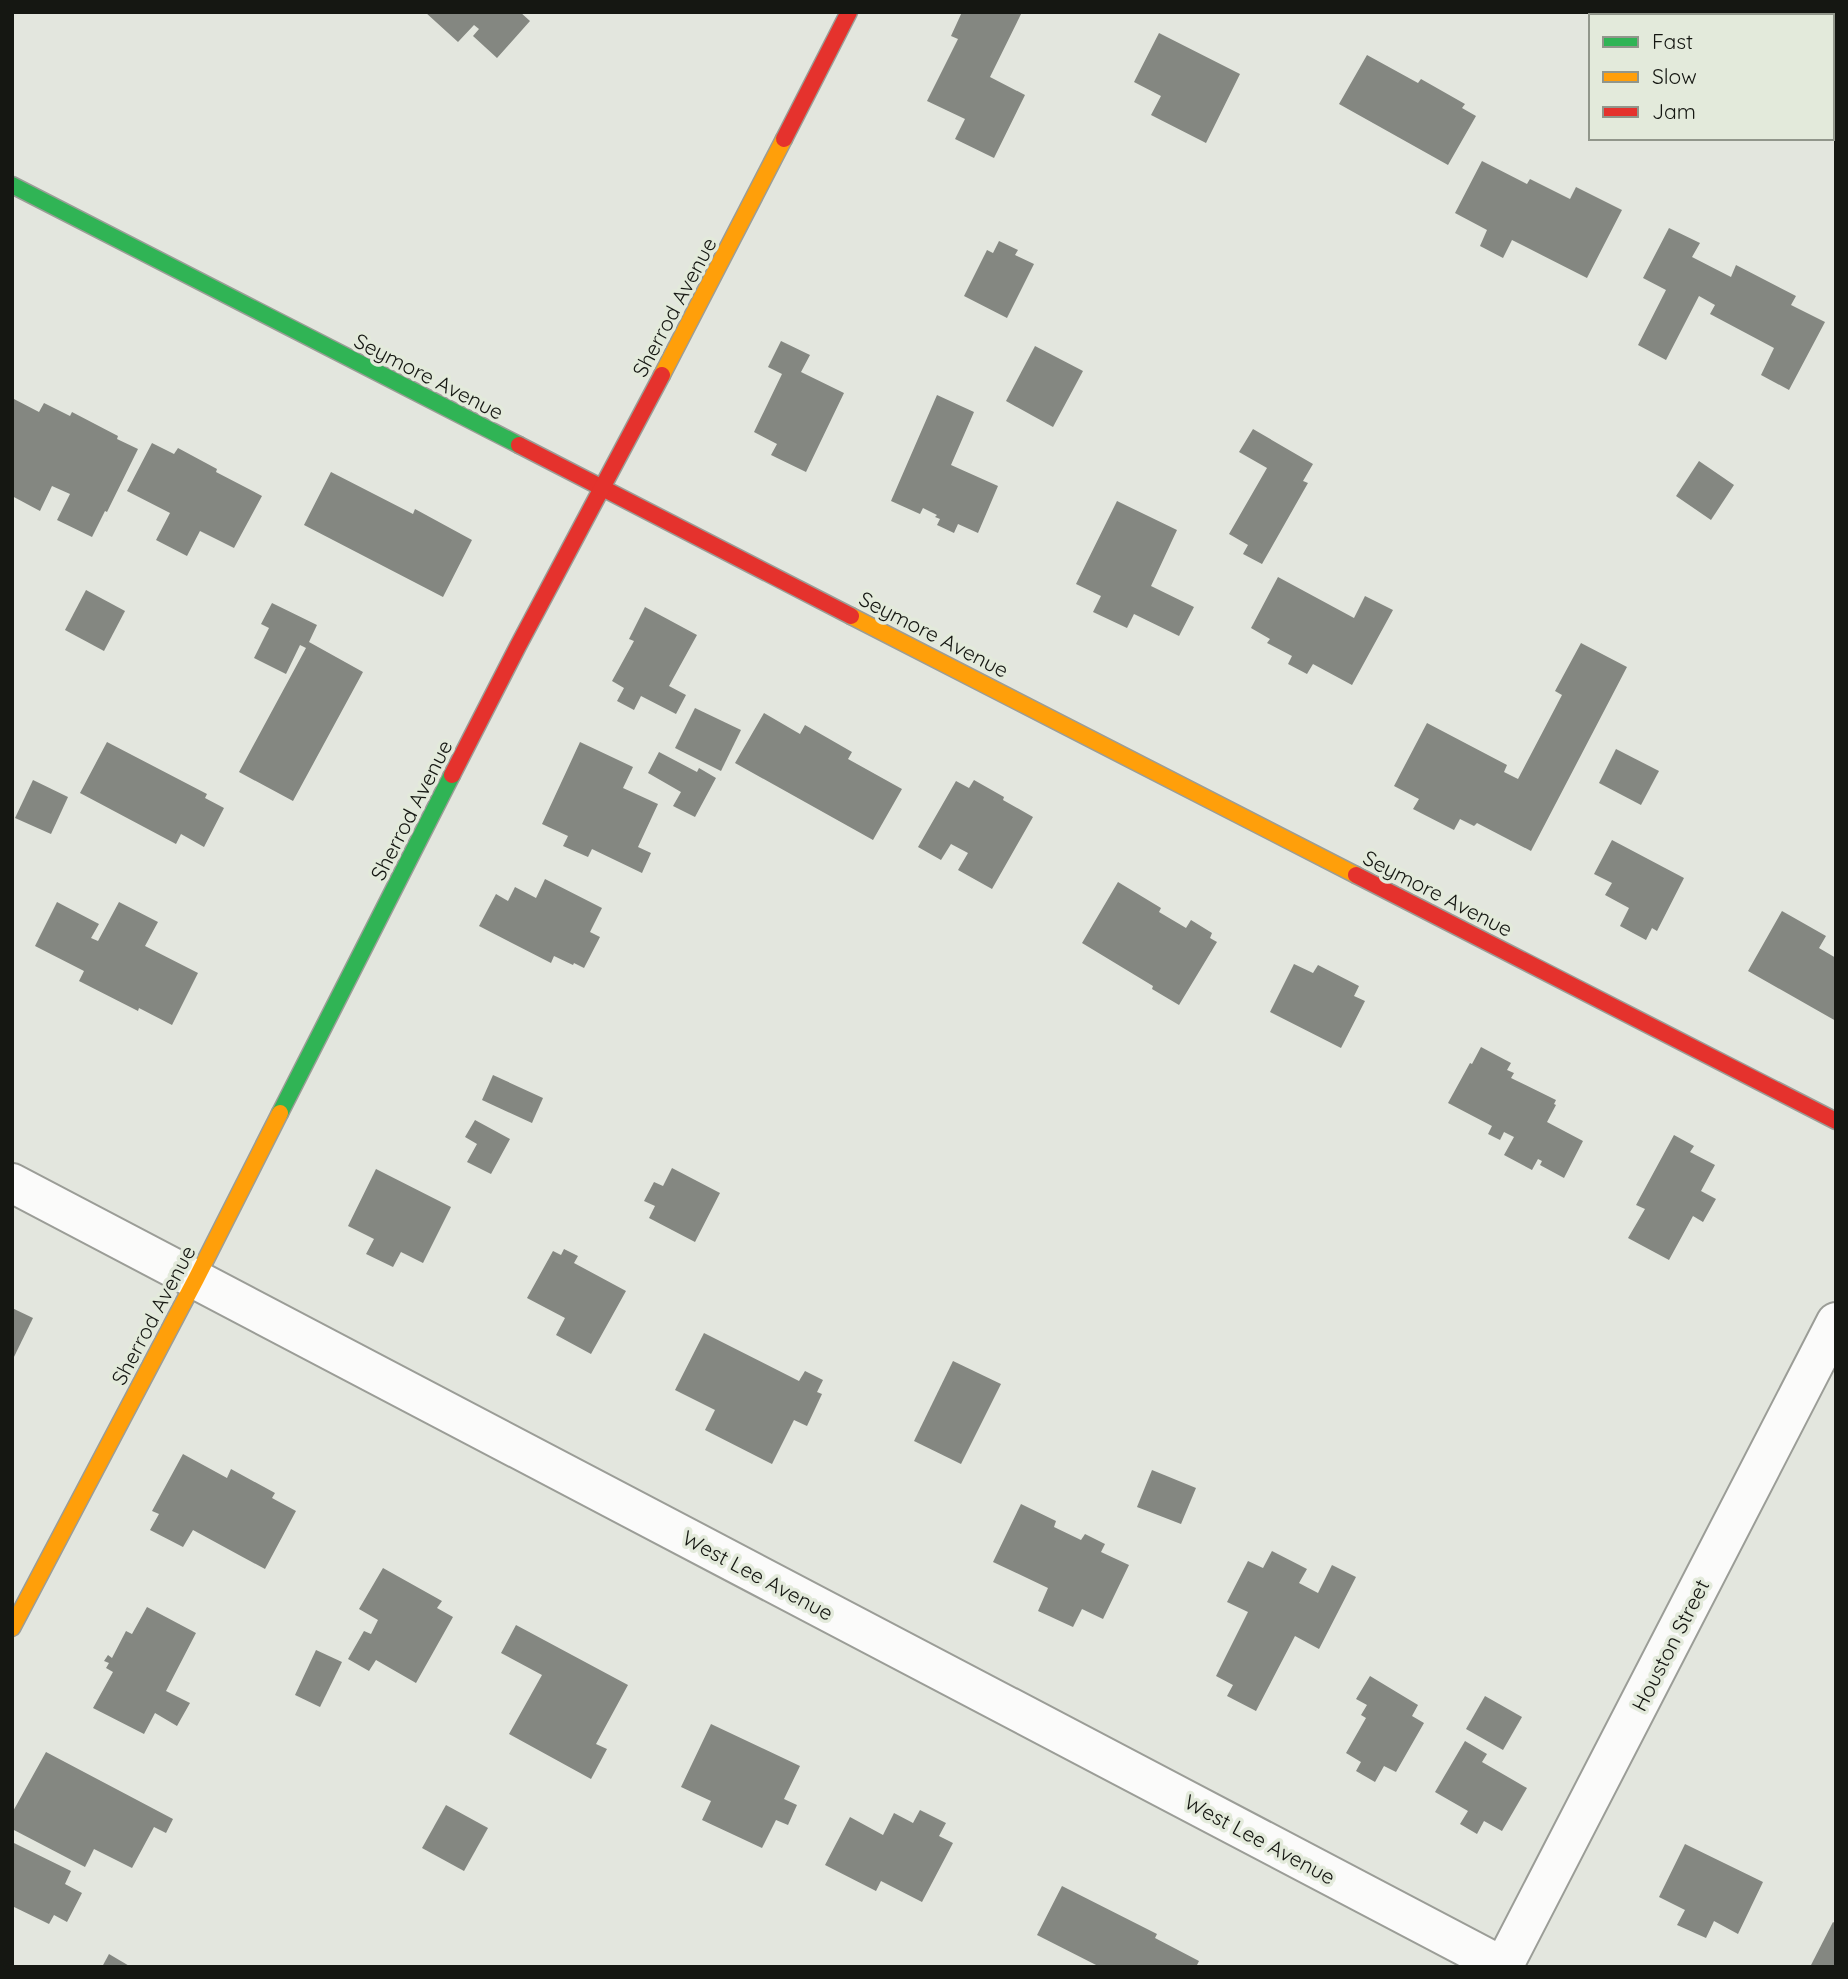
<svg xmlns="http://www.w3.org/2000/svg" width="1848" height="1979" viewBox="0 0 1848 1979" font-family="Quicksand,sans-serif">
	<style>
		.building { fill: #848781 }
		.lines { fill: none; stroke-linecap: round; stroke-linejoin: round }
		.street-casing { stroke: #9b9d97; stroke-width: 42 }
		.fast-casing { stroke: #9b9d97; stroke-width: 19 }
		.slow-casing { stroke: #9b9d97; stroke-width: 19 }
		.jam-casing { stroke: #9b9d97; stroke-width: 19 }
		.street { stroke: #fbfbfa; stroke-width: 38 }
		.fast { stroke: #30b455; stroke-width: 16 }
		.slow { stroke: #ff9f0a; stroke-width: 16 }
		.jam { stroke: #e5322d; stroke-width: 16 }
		.labels { text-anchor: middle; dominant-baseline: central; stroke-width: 7; stroke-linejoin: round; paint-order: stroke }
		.street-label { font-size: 21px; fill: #151712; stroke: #e3eadb }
	</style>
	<rect width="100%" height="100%" fill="#e3e6de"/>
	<g class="building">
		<path d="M425 12H520L530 21 497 58 473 36 479 29 474 25 458 42Z"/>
		<path d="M962 12H1022L990 77 1025 95 994 158 955 139 965 119 927 101 958 39 951 36Z"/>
		<path d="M1159 33 1240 74 1206 143 1151 115 1161 96 1134 82Z"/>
		<path d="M1367 55 1418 83 1421 79 1465 104 1462 108 1476 116 1448 165 1339 104Z"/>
		<path d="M1482 161 1527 184 1530 179 1570 199 1576 187 1622 210 1587 278 1512 240 1503 258 1480 246 1487 230 1455 213Z"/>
		<path d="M1669 228 1700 243 1692 257 1731 277 1736 265 1796 296 1791 305 1825 322 1789 390 1761 375 1774 348 1710 314 1715 305 1699 296 1666 360 1638 345 1666 290 1643 278Z"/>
		<path d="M999 241 1018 250 1015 255 1034 264 1007 318 964 296 987 250 993 253Z"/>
		<path d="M781 341 810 355 801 372 844 393 806 472 771 455 777 444 754 432 782 374 768 367Z"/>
		<path d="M1035 346 1083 371 1053 427 1006 401Z"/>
		<path d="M937 395 974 412 951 465 998 486 978 533 958 524 954 533 937 525 940 519 935 517 937 515 923 508 920 514 891 501Z"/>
		<path d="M12 398 39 412 44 403 70 416 72 412 118 436 117 439 138 449 107 512 105 511 92 537 57 520 70 494 52 486 40 511 12 496Z"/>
		<path d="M1253 429 1313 464 1303 481 1308 483 1262 564 1243 554 1248 545 1229 534 1267 468 1239 452Z"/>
		<path d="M152 443 174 454 178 448 217 469 216 472 262 496 234 548 200 531 187 556 156 540 170 513 127 491Z"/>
		<path d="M1699 461 1734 485 1711 520 1676 496Z"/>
		<path d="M331 472 413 514 415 509 472 540 443 597 304 525Z"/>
		<path d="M1117 501 1177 530 1151 586 1194 607 1179 636 1134 614 1127 628 1093 612 1101 596 1076 584Z"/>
		<path d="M1278 577 1354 618 1365 596 1393 610 1352 685 1313 664 1307 674 1288 664 1292 656 1267 643 1270 639 1251 628Z"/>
		<path d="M86 590 125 611 104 651 65 630Z"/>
		<path d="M272 603 317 625 309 642 363 672 293 801 239 772 306 648 300 645 286 674 254 658 269 628 261 624Z"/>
		<path d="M645 607 697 635 669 686 686 695 676 714 641 696 634 710 617 701 624 688 612 681 634 641 629 639Z"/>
		<path d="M1581 643 1627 667 1531 851 1477 823 1474 826 1460 819 1454 830 1413 809 1419 799 1394 786 1427 723 1507 765 1504 772 1518 779 1562 695 1555 691Z"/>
		<path d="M695 708 741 730 721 771 675 748Z"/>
		<path d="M764 713 800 734 805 725 852 752 848 759 902 789 873 840 735 763Z"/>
		<path d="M107 742 207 794 205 798 224 808 204 847 181 834 176 844 80 793Z"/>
		<path d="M580 742 633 767 623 788 658 804 638 847 651 853 642 873 592 849 588 857 563 846 568 836 542 824Z"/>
		<path d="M1616 749 1659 771 1641 805 1599 783Z"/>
		<path d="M659 752 697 772 699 768 716 778 695 817 673 806 681 792 648 773Z"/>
		<path d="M33 780 68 797 51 834 15 818Z"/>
		<path d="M974 780 1004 797 1003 800 1033 817 992 889 958 870 968 853 951 844 941 860 918 847 956 781 969 788Z"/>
		<path d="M1612 840 1684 878 1657 931 1652 928 1646 940 1620 926 1629 908 1605 895 1612 883 1594 874Z"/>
		<path d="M545 879 602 908 590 932 600 937 584 968 574 963 573 965 554 956 551 963 479 926 496 894 508 901 515 887 536 898Z"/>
		<path d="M1118 882 1161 908 1159 912 1186 928 1191 920 1212 933 1210 938 1217 942 1179 1005 1152 989 1153 986 1082 943Z"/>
		<path d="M57 902 99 924 91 938 98 941 119 902 158 922 145 946 198 973 172 1025 139 1008 138 1011 79 981 84 971 35 946Z"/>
		<path d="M1782 911 1826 936 1819 948 1836 958V1021L1748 971Z"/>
		<path d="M1294 964 1313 973 1318 965 1359 986 1354 996 1365 1001 1341 1048 1270 1012Z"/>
		<path d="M1481 1047 1511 1063 1507 1070 1514 1073 1511 1078 1556 1100 1554 1104 1556 1105 1547 1122 1583 1141 1564 1178 1540 1165 1542 1161 1538 1159 1532 1170 1504 1155 1514 1137 1504 1132 1500 1140 1488 1134 1492 1126 1448 1103 1470 1063 1472 1064Z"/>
		<path d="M493 1075 543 1098 532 1123 482 1100Z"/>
		<path d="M475 1120 510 1139 491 1174 467 1162 477 1144 465 1137Z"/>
		<path d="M1674 1135 1694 1146 1690 1152 1715 1165 1701 1191 1716 1199 1703 1222 1693 1216 1669 1260 1628 1238 1645 1209 1636 1205Z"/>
		<path d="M672 1168 720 1193 695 1242 649 1218 655 1206 644 1201 654 1182 663 1186Z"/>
		<path d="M376 1169 451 1207 423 1263 401 1252 393 1267 366 1254 374 1239 348 1226Z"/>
		<path d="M564 1249 578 1256 574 1263 626 1291 591 1354 556 1335 565 1318 527 1298 553 1251 561 1255Z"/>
		<path d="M12 1308 33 1318 12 1361Z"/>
		<path d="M704 1333 799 1381 805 1371 823 1380 817 1392 822 1394 807 1426 794 1420 772 1464 705 1430 715 1410 675 1390Z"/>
		<path d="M953 1361 1001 1384 961 1464 914 1441Z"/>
		<path d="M183 1454 227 1478 231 1469 275 1493 272 1498 296 1511 265 1569 193 1530 183 1547 150 1530 159 1514 152 1511Z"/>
		<path d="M1152 1470 1196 1488 1181 1524 1137 1507Z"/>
		<path d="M1021 1504 1056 1521 1054 1527 1081 1540 1085 1534 1105 1544 1101 1552 1129 1565 1103 1619 1082 1609 1073 1627 1038 1611 1048 1588 993 1562Z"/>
		<path d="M1272 1551 1307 1569 1299 1583 1318 1593 1332 1565 1356 1577 1319 1649 1295 1636 1256 1711 1227 1696 1233 1685 1216 1676 1248 1612 1227 1602 1248 1561 1263 1568Z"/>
		<path d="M383 1568 442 1601 437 1608 453 1617 416 1683 376 1660 369 1671 348 1659 364 1631 371 1634 378 1620 359 1609Z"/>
		<path d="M147 1607 196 1633 166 1691 190 1703 177 1726 155 1713 144 1734 93 1708 113 1672 106 1668 109 1663 104 1661 108 1655 112 1658 126 1631 132 1634Z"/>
		<path d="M516 1625 628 1685 596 1744 607 1749 591 1779 509 1734 542 1675 501 1653Z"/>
		<path d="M316 1650 342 1662 320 1707 295 1695Z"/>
		<path d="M1370 1676 1418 1705 1412 1716 1424 1723 1396 1772 1384 1766 1375 1782 1356 1771 1361 1762 1346 1753 1366 1718 1361 1715 1367 1705 1356 1699Z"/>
		<path d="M1485 1696 1522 1717 1503 1750 1466 1729Z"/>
		<path d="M711 1724 800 1766 784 1799 797 1805 788 1825 776 1820 762 1848 702 1820 711 1801 681 1787Z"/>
		<path d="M1465 1741 1487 1754 1482 1762 1527 1788 1502 1831 1484 1821 1477 1834 1460 1824 1468 1811 1435 1792Z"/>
		<path d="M46 1752 173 1819 166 1833 154 1827 132 1868 94 1849 85 1867 12 1829V1813Z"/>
		<path d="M446 1805 488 1828 464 1871 422 1848Z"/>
		<path d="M920 1810 946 1823 939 1836 953 1843 922 1902 881 1881 876 1891 825 1865 850 1817 883 1835 894 1813 913 1823Z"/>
		<path d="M14 1843 71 1871 65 1884 82 1893 67 1922 54 1915 49 1924 12 1906V1847Z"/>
		<path d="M1685 1844 1763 1882 1738 1934 1714 1921 1706 1938 1677 1925 1685 1910 1659 1897Z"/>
		<path d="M1062 1886 1157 1934 1155 1938 1199 1961 1196 1967H1100L1037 1935Z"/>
		<path d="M1833 1922 1836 1924V1967H1810Z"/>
		<path d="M109 1954 131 1967H102Z"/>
	</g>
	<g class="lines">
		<g class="street-casing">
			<g id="street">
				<path d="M1625 12 1632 16"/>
				<path d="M1832 119 1836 120"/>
				<path d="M12 1183 1504 1967"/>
				<path d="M1503 1967 1836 1322"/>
			</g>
		</g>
		<g class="fast-casing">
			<g id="fast">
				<path d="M12 185 519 445"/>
				<path d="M280 1113 452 775"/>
			</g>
		</g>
		<g class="slow-casing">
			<g id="slow">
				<path d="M662 375 784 139"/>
				<path d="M851 616 1356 875"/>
				<path d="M12 1628 196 1279 280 1113"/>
			</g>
		</g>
		<g class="jam-casing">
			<g id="jam">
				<path d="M784 139 849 12"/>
				<path d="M519 445 851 616"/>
				<path d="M452 775 518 646 662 375"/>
				<path d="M1356 875 1836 1121"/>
			</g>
		</g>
		<use href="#street" class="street"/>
		<use href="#fast" class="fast"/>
		<use href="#slow" class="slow"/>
		<use href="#jam" class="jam"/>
	</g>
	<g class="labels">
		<g class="street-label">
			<text transform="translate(674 307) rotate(-62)">Sherrod Avenue</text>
			<text transform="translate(429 376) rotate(27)">Seymore Avenue</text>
			<text transform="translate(934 634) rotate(27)">Seymore Avenue</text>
			<text transform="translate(411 810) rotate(-63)">Sherrod Avenue</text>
			<text transform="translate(1438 893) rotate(27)">Seymore Avenue</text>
			<text transform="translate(153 1315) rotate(-62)">Sherrod Avenue</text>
			<text transform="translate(758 1575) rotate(28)">West Lee Avenue</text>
			<text transform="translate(1670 1645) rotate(-63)">Houston Street</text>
			<text transform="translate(1260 1839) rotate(28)">West Lee Avenue</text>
		</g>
	</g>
	<rect width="1848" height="1979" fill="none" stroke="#151712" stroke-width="28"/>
	<rect x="1589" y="14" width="245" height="126" fill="#e3eadb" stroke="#91968b" stroke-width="2"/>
	<rect x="1603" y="37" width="35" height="10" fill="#30b455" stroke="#91968b" stroke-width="2"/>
	<text x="1652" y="49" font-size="21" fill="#151712">Fast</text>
	<rect x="1603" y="72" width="35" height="10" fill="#ff9f0a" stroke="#91968b" stroke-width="2"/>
	<text x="1652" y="84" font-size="21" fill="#151712">Slow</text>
	<rect x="1603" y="107" width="35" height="10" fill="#e5322d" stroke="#91968b" stroke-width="2"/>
	<text x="1652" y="119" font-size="21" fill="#151712">Jam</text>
</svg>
